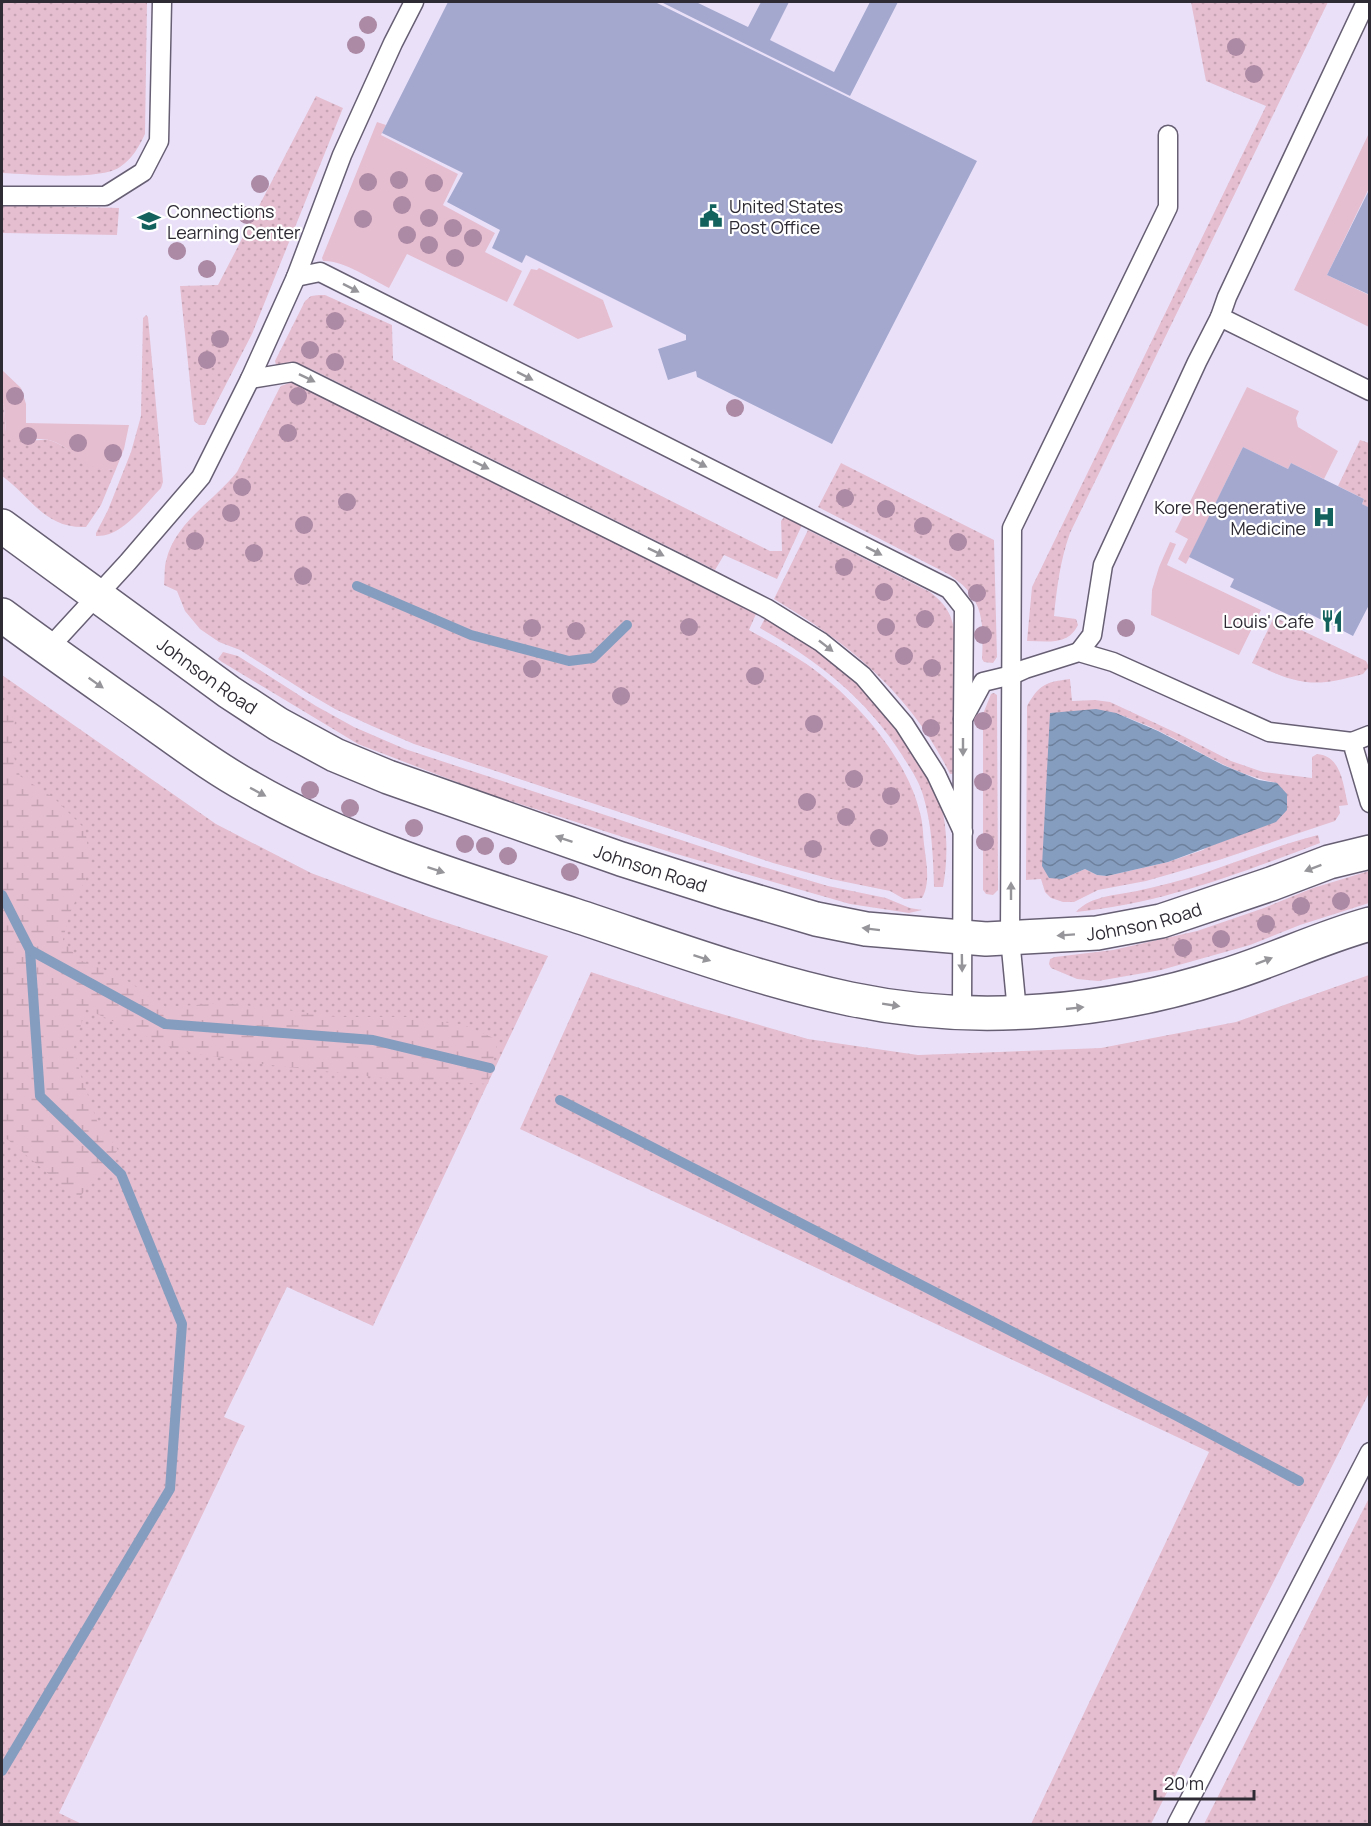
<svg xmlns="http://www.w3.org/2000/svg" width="1371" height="1826" viewBox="0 0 1371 1826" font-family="Manrope,sans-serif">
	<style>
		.grass { fill: url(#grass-dots); fill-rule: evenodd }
		.wetland { fill: url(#wetland-marsh) }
		.green { fill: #e5bed0 }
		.water { fill: url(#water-waves) }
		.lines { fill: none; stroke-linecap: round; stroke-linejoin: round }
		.stream { stroke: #859dbf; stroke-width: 10 }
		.building { fill: #a4a8cf }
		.service-casing { stroke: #675f73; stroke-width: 21 }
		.secondary-casing { stroke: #675f73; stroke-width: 36 }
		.service { stroke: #fff; stroke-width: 18 }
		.secondary { stroke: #fff; stroke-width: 33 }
		.tree { fill: #ac89a4 }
		.oneway { fill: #96959a }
		.labels { text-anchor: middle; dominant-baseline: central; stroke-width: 4.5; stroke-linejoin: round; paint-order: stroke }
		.poi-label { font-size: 18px; fill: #2e2b34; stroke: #fff; text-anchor: start }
		.street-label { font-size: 18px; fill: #2e2b34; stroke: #fff }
	</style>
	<defs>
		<pattern id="grass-dots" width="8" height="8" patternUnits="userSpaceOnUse" patternTransform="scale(1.5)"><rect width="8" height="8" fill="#e5bed0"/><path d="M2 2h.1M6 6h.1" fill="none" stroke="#c5a3b3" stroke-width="1.8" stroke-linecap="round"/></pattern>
		<pattern id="wetland-marsh" width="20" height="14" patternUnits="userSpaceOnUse" patternTransform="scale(1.5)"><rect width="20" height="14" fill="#e5bed0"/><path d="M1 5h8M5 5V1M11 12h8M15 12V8" fill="none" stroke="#c5a3b3"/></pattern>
		<pattern id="water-waves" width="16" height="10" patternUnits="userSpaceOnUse" patternTransform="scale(1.5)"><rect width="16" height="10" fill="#859dbf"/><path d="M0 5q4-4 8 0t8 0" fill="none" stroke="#6d809c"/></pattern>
	</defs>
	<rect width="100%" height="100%" fill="#eae1f9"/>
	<g class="grass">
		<path d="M2 2H147L145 134C139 147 132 159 120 167 100 181 29 174 2 173Z"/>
		<path d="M1191 2H1328L1070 533C1060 561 1057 587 1054 616L1076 619 1078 625C1068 646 1047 641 1027 641L1032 587 1266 106 1206 81Z"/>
		<path d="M316 96 343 108 252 334 205 425H199L194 421 180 286 218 285Z"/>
		<path d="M2 205 119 208 117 235 2 233Z"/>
		<path d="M319 295H325L392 325 393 360 770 551H782L781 521 784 517 802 525 777 579 724 555 715 570 311 369 294 363 276 365 275 361 305 301 311 296Z"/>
		<path d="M146 315 148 317 163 482 161 488C144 505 123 537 96 536V533L108 510 131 452 141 416 143 318Z"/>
		<path d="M292 382 297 383 756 614 749 630C769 641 789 652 808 665 854 697 907 757 920 813 923 823 923 834 924 844 926 861 931 883 922 898L904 899 890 891 831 879 773 863 414 744 372 726 335 709 306 692 240 650 219 642 200 629 185 611 177 591 164 585C165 577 164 568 166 561 175 522 213 502 237 472L279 389 281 386Z"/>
		<path d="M2 402 4 405 6 432C15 434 24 439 33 440 40 441 46 438 52 441 77 450 85 471 116 469L101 505 86 527C45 529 31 497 2 476Z"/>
		<path d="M1360 440 1369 443V508L1362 504 1364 499 1338 486Z"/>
		<path d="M841 463 994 540 997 657 993 663 984 662 982 659C983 635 985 610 968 591 964 585 956 580 950 575L818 507Z"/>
		<path d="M808 530 930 592C944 603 951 612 954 629V774H950C910 693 850 644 774 599Z"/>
		<path d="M1274 617 1366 661 1369 667 1363 674C1351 677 1338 681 1326 682 1298 685 1276 674 1252 663Z"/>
		<path d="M765 618C782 628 799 638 816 649 860 678 906 733 930 780 933 787 937 794 940 801 948 828 948 860 943 887H934C933 856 932 825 923 795 919 781 910 768 902 755 866 698 817 660 760 628Z"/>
		<path d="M223 652 238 656 316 706 354 727 405 749 760 866 828 886 886 898 910 908 922 910 909 913 850 904 673 853 485 793 358 744 222 662 218 659Z"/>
		<path d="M2 675 216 824 311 873 429 917 548 956 373 1326 287 1287 224 1417 245 1426 59 1813 82 1824H2Z"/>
		<path d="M1070 679 1072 701 1095 700 1110 702 1183 736 1231 761 1263 772 1312 778V757L1317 754C1342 756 1343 785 1348 805L1339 806 1340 813 1335 821 1219 860 1146 881 1098 890 1074 902H1063L1051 898 1045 892 1041 879 1026 880 1027 706C1039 685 1045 682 1070 679ZM1116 713C1130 719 1145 724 1159 731 1198 750 1234 775 1277 783L1203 850 1168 862 1107 876 1097 875 1085 869 1062 879Z"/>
		<path d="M994 693 997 695 998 890 993 895 986 894 983 890V714L991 694Z"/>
		<path d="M1318 835 1320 843C1241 873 1161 904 1076 912 1091 895 1120 895 1141 890 1168 884 1195 877 1221 867 1253 856 1285 843 1318 835Z"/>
		<path d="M1369 871V903L1300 925 1250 945 1161 970 1098 981 1077 979 1051 968 1049 964 1050 959 1055 957 1113 950 1197 931 1264 908 1313 888Z"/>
		<path d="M591 972 691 1005 808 1039 918 1055 1101 1048 1236 1022 1369 975V1393L1151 1824H1031L1209 1452 520 1129Z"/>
		<path d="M1369 1498V1824H1204Z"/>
	</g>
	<path class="wetland" d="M2 708 16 715 11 748 20 776 54 798 85 829 91 867 69 915 63 940 79 960 103 969 126 980 166 1007 224 1003 280 1009 336 1017H407L464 1025 498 1040 488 1084 392 1079 246 1062 177 1050 86 1009 74 1047 80 1073 97 1121 118 1150 78 1199 7 1139H2Z"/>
	<g class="green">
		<path d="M377 122 386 125 381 135 458 174 443 205 495 233 485 252 522 271 507 302 407 254 389 288C371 279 343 260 323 261L322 258Z"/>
		<path d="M1369 133V188L1327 275 1369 295V327L1294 290Z"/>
		<path d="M539 268 603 300 613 327 578 339 513 305 531 269 537 270Z"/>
		<path d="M2 370 21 388 26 404V423L129 425 124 449 116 469C80 472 80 451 52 441 44 438 24 439 14 439L6 432 4 405 2 402Z"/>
		<path d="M1247 387 1299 411 1296 418 1298 427 1338 451 1324 479 1291 463 1288 469 1243 447 1186 564 1178 559 1188 539 1175 532Z"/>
		<path d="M1170 542 1176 544 1167 565 1261 610 1239 655 1151 615 1152 590 1159 567Z"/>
	</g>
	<path class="water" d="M1096 709 1116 713 1158 731 1223 765 1259 780 1277 783 1287 794V810L1276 822 1168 862 1107 876 1097 875 1085 869 1062 879 1049 878 1042 866 1050 713Z"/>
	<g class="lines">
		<g class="stream">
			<path d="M357 586 471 635 569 661 593 658 627 625"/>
			<path d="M2 895 30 950 40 1096 121 1174 182 1324 170 1489 2 1771"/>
			<path d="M30 950 165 1024 373 1040 490 1068"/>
			<path d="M560 1100 1177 1416 1299 1481"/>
		</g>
	</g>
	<g class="building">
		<path d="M448 2H655L977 161 832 444 697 377 696 371 668 380 658 349 686 340V335L526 255 522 263 492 248 500 230 447 202 463 173 382 133Z"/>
		<path d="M661 2H696L748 27 761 2H789L770 40 834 72 870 2H898L850 96Z"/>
		<path d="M1370 188V295L1327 275Z"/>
		<path d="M1243 447 1288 469 1291 463 1364 499 1362 504 1370 508V603L1353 636 1308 613 1304 622 1230 587 1234 579 1189 557Z"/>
	</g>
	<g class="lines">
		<g class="service-casing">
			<g id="service">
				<path d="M2 196H105L143 172 159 141 162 2"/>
				<path d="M296 277 320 272 949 589 964 608 963 719"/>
				<path d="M1220 317 1227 297 1366 2"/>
				<path d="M250 379 293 372 691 570 766 608 821 642 863 676 904 724 936 774 963 832"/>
				<path d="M48 649 128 562 201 477 250 379 296 277 342 155 393 43 414 2"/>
				<path d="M1079 652 1092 635 1103 565 1197 362 1220 317 1370 391"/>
				<path d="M1352 742 1370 735"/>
				<path d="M962 1012 963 719 983 682 1012 675 1025 669 1079 652 1113 662 1269 732 1352 742 1370 803"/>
				<path d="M1017 1012 1010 938 1012 528 1168 207V135"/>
				<path d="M1177 1824 1370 1452"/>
			</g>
		</g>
		<g class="secondary-casing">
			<g id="secondary">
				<path id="s1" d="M2 526 229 692 278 724 335 755 388 777 621 859 728 893 816 919 866 929 986 939 1097 933 1161 921 1271 884 1329 862 1370 852"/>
				<path d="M2 615C49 650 98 684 146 718 180 742 214 768 251 788 352 846 463 879 574 915 665 945 756 979 850 999 912 1012 979 1016 1042 1011 1103 1007 1164 995 1223 976 1273 961 1319 938 1370 924"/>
			</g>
		</g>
		<use href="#service" class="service"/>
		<use href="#secondary" class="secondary"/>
	</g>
	<g class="tree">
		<circle cx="368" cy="25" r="9"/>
		<circle cx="356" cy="45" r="9"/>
		<circle cx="1236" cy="47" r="9"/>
		<circle cx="1254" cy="74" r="9"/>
		<circle cx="399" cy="180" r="9"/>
		<circle cx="368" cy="182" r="9"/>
		<circle cx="434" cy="183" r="9"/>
		<circle cx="260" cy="184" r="9"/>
		<circle cx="402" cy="205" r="9"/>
		<circle cx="247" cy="215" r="9"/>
		<circle cx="429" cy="218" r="9"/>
		<circle cx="363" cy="219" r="9"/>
		<circle cx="453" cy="228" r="9"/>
		<circle cx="407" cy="235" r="9"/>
		<circle cx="473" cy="238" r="9"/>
		<circle cx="429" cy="245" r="9"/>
		<circle cx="177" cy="251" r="9"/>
		<circle cx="455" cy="258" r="9"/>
		<circle cx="207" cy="269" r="9"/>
		<circle cx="335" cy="321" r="9"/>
		<circle cx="220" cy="339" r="9"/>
		<circle cx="310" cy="350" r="9"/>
		<circle cx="207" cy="360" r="9"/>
		<circle cx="335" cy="362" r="9"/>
		<circle cx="15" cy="396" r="9"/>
		<circle cx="298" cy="396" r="9"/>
		<circle cx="735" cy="408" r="9"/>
		<circle cx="288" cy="433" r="9"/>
		<circle cx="28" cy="436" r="9"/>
		<circle cx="78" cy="443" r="9"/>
		<circle cx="113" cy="453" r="9"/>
		<circle cx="242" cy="487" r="9"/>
		<circle cx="845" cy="498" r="9"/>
		<circle cx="347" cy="502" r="9"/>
		<circle cx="886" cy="509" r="9"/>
		<circle cx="231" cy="513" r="9"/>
		<circle cx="304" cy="525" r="9"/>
		<circle cx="923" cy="526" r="9"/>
		<circle cx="195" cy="541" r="9"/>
		<circle cx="958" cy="542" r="9"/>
		<circle cx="254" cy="553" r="9"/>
		<circle cx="844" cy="567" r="9"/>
		<circle cx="303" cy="576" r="9"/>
		<circle cx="884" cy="592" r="9"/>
		<circle cx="977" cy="593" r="9"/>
		<circle cx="925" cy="619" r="9"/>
		<circle cx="689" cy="627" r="9"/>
		<circle cx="886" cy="627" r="9"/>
		<circle cx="532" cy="628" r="9"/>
		<circle cx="1126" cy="628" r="9"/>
		<circle cx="576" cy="631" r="9"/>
		<circle cx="983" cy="635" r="9"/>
		<circle cx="904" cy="656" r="9"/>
		<circle cx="932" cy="668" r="9"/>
		<circle cx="532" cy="669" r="9"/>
		<circle cx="755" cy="676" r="9"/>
		<circle cx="621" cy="696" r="9"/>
		<circle cx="983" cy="721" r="9"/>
		<circle cx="814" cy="724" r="9"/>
		<circle cx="931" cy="728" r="9"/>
		<circle cx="854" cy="779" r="9"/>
		<circle cx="983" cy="782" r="9"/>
		<circle cx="310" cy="790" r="9"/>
		<circle cx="891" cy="796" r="9"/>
		<circle cx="807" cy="802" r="9"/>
		<circle cx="350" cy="808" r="9"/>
		<circle cx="846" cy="817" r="9"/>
		<circle cx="414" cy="828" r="9"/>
		<circle cx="879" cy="838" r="9"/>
		<circle cx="985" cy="842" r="9"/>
		<circle cx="465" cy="844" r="9"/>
		<circle cx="485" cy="846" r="9"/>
		<circle cx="813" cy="849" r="9"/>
		<circle cx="508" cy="856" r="9"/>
		<circle cx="570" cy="872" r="9"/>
		<circle cx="1341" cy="901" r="9"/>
		<circle cx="1301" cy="906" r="9"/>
		<circle cx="1266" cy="924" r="9"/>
		<circle cx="1221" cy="939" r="9"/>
		<circle cx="1183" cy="948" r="9"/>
	</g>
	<defs><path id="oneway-solid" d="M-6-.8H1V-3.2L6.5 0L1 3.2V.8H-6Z" transform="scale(1.5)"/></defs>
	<g class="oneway">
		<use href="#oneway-solid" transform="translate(351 288) rotate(27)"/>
		<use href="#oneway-solid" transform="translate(525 376) rotate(27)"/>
		<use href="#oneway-solid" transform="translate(307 378) rotate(26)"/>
		<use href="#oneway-solid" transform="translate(699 463) rotate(27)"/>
		<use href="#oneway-solid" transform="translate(481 465) rotate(26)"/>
		<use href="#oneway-solid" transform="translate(874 551) rotate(27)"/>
		<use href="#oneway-solid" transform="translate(656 552) rotate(26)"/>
		<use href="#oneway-solid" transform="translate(826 646) rotate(38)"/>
		<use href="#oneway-solid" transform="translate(96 683) rotate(35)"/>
		<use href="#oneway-solid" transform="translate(963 747) rotate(90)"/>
		<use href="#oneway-solid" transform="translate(258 792) rotate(28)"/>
		<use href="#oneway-solid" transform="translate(564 839) rotate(-161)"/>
		<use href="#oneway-solid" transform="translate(1313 868) rotate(159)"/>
		<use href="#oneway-solid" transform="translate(436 870) rotate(18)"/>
		<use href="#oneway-solid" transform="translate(1011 891) rotate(-90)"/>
		<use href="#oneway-solid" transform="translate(871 929) rotate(-173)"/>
		<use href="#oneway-solid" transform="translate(1066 935) rotate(176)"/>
		<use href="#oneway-solid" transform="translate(702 958) rotate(18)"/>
		<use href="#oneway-solid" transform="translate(1264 961) rotate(-21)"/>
		<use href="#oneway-solid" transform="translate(962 963) rotate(89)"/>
		<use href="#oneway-solid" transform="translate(891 1005) rotate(9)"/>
		<use href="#oneway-solid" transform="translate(1075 1008) rotate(-6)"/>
	</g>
	<defs>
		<g id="civic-bare" transform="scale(1.8)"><path d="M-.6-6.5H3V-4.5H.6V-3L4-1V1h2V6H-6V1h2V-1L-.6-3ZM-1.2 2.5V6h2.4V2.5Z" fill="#14625e" stroke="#fff" stroke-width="2.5" paint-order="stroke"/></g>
		<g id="school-bare" transform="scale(1.8)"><path d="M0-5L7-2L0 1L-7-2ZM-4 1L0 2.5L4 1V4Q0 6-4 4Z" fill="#14625e" stroke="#fff" stroke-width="2.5" paint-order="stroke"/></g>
		<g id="hospital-bare" transform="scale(1.8)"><path d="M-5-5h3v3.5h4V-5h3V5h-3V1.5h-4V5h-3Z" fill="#14625e" stroke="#fff" stroke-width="2.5" paint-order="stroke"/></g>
		<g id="restaurant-bare" transform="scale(1.8)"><path d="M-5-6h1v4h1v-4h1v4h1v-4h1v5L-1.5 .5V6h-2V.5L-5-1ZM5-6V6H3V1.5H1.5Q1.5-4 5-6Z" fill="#14625e" stroke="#fff" stroke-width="2.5" paint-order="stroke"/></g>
	</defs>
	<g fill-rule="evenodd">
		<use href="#civic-bare" x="711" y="216"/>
		<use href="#school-bare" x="149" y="221"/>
		<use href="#hospital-bare" x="1324" y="517"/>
		<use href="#restaurant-bare" x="1332" y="621"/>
	</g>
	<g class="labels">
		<g class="poi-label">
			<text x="729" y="206">United States<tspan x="729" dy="21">Post Office</tspan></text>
			<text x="167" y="211">Connections<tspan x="167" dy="21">Learning Center</tspan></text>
			<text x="1306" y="507" text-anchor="end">Kore Regenerative<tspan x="1306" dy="21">Medicine</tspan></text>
			<text x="1314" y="621" text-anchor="end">Louis' Cafe</text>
		</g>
		<g class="street-label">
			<text stroke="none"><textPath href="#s1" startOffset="254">Johnson Road</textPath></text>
			<text stroke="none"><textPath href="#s1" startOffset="740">Johnson Road</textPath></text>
			<text stroke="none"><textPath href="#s1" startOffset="1244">Johnson Road</textPath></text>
		</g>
	</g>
	<rect width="1371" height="1826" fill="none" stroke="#2e2b34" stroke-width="6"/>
	<path d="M1155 1790v9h99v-9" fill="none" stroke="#2e2b34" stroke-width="3"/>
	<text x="1164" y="1790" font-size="18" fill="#2e2b34" stroke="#ffffff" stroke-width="4.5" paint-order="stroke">20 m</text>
</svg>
